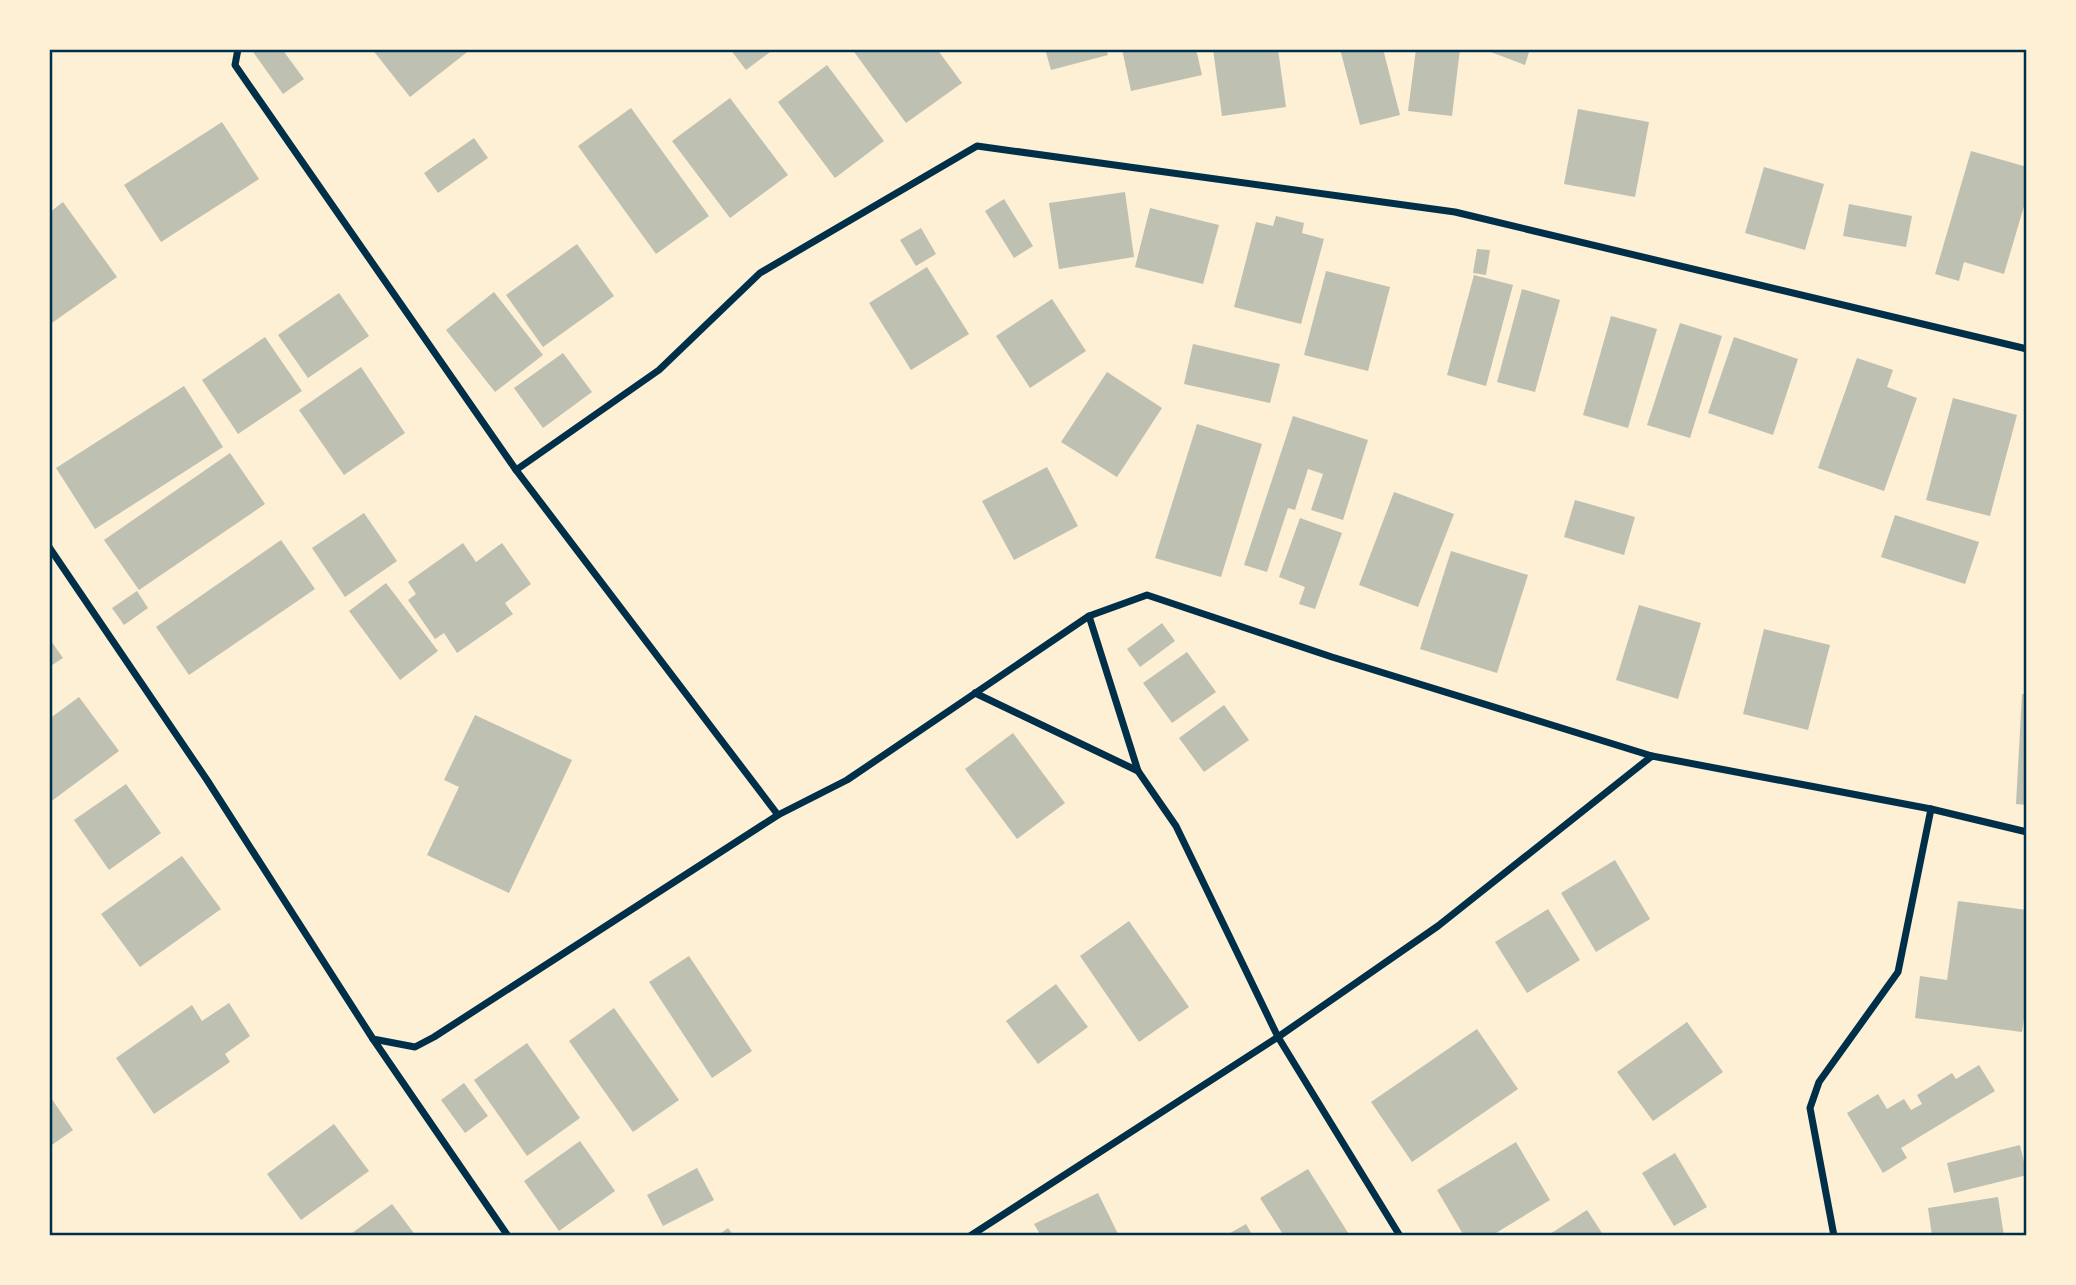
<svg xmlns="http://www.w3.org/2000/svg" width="2076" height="1285" viewBox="0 0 2076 1285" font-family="'Asap Condensed',sans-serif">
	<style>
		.building { fill: #bec0b2 }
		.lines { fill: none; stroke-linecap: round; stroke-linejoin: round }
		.minor { stroke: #003049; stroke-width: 7 }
		.neatline { fill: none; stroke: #003049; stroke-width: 2.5 }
	</style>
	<rect width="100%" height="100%" fill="#fdf0d5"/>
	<g class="building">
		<path d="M251 49H282L304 79 283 94Z"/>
		<path d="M372 49H471L410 97Z"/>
		<path d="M730 49H774L746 70Z"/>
		<path d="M852 49H937L962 83 906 123Z"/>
		<path d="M1045 49H1106L1108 55 1051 70Z"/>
		<path d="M1122 49H1196L1202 75 1131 91Z"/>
		<path d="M1213 49H1278L1286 107 1222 116Z"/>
		<path d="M1340 49H1383L1400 115 1360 125Z"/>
		<path d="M1416 49H1460L1452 116 1408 111Z"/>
		<path d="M1483 49H1530L1525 65Z"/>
		<path d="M827 65 884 141 835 178 778 102Z"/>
		<path d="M730 98 788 175 730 218 672 141Z"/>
		<path d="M631 108 709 216 656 254 578 146Z"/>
		<path d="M1578 109 1649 122 1635 197 1564 184Z"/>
		<path d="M222 122 259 179 161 242 124 185Z"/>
		<path d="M474 138 488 158 438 193 424 173Z"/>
		<path d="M1971 151 2027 167V196L2004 274 1964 262 1959 281 1935 274Z"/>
		<path d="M1764 167 1824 184 1805 250 1745 233Z"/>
		<path d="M1125 192 1134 257 1059 269 1049 203Z"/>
		<path d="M1004 199 1033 246 1014 258 985 211Z"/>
		<path d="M63 202 117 277 49 325V213Z"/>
		<path d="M1849 204 1912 216 1906 247 1843 236Z"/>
		<path d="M1150 208 1219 225 1203 284 1135 267Z"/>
		<path d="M1276 216 1304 223 1302 233 1324 239 1301 324 1234 307 1256 222 1273 226Z"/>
		<path d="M921 228 936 254 916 266 900 240Z"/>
		<path d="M577 244 614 296 543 347 506 295Z"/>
		<path d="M1477 249 1490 250 1486 275 1473 273Z"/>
		<path d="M927 267 969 334 911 370 869 303Z"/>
		<path d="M1326 271 1390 287 1368 371 1304 355Z"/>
		<path d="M1474 275 1513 285 1486 386 1447 375Z"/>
		<path d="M1522 289 1560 300 1535 392 1497 382Z"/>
		<path d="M494 292 543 355 495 392 446 330Z"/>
		<path d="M339 293 369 336 308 378 278 335Z"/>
		<path d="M1052 299 1086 351 1030 388 996 336Z"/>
		<path d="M1611 316 1657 329 1628 428 1583 415Z"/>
		<path d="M1680 323 1722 336 1690 438 1647 425Z"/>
		<path d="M265 337 302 391 238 434 202 380Z"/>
		<path d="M1734 337 1798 359 1773 435 1708 413Z"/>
		<path d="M1193 344 1280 364 1270 403 1184 384Z"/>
		<path d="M563 353 592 392 543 428 514 388Z"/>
		<path d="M1857 358 1893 370 1887 387 1917 398 1884 491 1818 468Z"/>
		<path d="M361 367 405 433 344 475 299 410Z"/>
		<path d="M1107 372 1162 408 1117 477 1061 442Z"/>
		<path d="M184 386 223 447 95 529 56 468Z"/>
		<path d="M1953 398 2017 415 1990 516 1926 500Z"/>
		<path d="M1293 416 1368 440 1343 520 1311 510 1323 474 1308 469 1295 510 1288 508 1267 572 1244 565Z"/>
		<path d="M1197 424 1262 444 1221 577 1155 558Z"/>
		<path d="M230 453 265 504 139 590 104 540Z"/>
		<path d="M1047 467 1078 526 1014 560 982 501Z"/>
		<path d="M1394 492 1454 514 1418 607 1359 585Z"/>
		<path d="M1575 500 1635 517 1624 555 1564 537Z"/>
		<path d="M364 513 397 561 345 597 312 548Z"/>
		<path d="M1895 515 1979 542 1965 584 1881 557Z"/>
		<path d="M1300 518 1342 533 1315 609 1299 604 1305 587 1279 577Z"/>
		<path d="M281 540 315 589 189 675 156 627Z"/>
		<path d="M463 543 476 562 502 543 531 584 505 603 513 614 457 653 444 633 435 639 408 600 416 594 408 582Z"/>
		<path d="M1451 551 1528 575 1497 673 1420 649Z"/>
		<path d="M386 583 438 651 400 680 349 611Z"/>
		<path d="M137 591 148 608 124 625 112 608Z"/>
		<path d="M1639 605 1701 623 1678 699 1616 680Z"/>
		<path d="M1162 623 1175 641 1140 667 1127 649Z"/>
		<path d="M1764 629 1830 645 1808 730 1743 714Z"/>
		<path d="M49 638 63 658 49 667Z"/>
		<path d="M1187 652 1216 692 1172 723 1143 683Z"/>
		<path d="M2022 694H2027V805L2016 804Z"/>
		<path d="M79 697 119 751 49 803V719Z"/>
		<path d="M1224 705 1249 740 1204 772 1179 738Z"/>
		<path d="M475 715 572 760 509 893 427 855 459 787 444 780Z"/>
		<path d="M1013 733 1065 803 1017 839 965 769Z"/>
		<path d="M126 784 161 833 109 870 74 820Z"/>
		<path d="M182 856 221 909 140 967 101 914Z"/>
		<path d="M1615 860 1650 919 1596 952 1561 893Z"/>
		<path d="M1958 901 2027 910V998L2022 1032 1915 1018 1920 976 1947 980Z"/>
		<path d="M1548 909 1580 960 1527 993 1495 942Z"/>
		<path d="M1129 921 1189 1007 1139 1042 1080 956Z"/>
		<path d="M689 956 752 1051 712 1078 649 982Z"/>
		<path d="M1056 984 1088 1027 1038 1064 1006 1021Z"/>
		<path d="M229 1003 250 1036 225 1054 230 1062 154 1114 116 1058 192 1005 202 1021Z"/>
		<path d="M614 1008 679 1100 633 1132 569 1041Z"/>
		<path d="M1687 1022 1723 1072 1653 1121 1617 1072Z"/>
		<path d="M1477 1029 1518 1089 1412 1162 1371 1102Z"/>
		<path d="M527 1043 580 1118 527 1156 474 1080Z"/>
		<path d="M1979 1065 1995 1091 1901 1148 1907 1158 1883 1173 1847 1113 1878 1094 1887 1109 1904 1099 1911 1110 1922 1104 1917 1095 1952 1073 1956 1079Z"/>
		<path d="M464 1083 488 1116 465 1133 441 1100Z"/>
		<path d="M49 1095 73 1130 49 1147Z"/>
		<path d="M334 1124 369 1171 301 1220 267 1174Z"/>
		<path d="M580 1141 615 1191 559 1231 524 1181Z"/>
		<path d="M1516 1142 1550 1200 1491 1236H1464L1437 1190Z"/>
		<path d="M2020 1145 2027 1175 1954 1193 1947 1163Z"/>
		<path d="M1675 1153 1707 1207 1674 1226 1642 1173Z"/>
		<path d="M697 1168 714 1200 663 1226 647 1195Z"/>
		<path d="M1308 1169 1350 1236H1284L1260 1198Z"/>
		<path d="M1098 1193 1119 1236H1041L1034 1224Z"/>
		<path d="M1998 1197 2004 1236H1932L1928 1208Z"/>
		<path d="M392 1204 416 1236H348Z"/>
		<path d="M1587 1210 1604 1236H1547Z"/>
		<path d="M1246 1224 1253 1236H1225Z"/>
		<path d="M728 1228 734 1236H717Z"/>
	</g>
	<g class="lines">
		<g class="minor">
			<path d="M238 49 235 65 516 470 778 815 847 780 1089 616 1147 595 1332 657 1652 756"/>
			<path d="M516 470 659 370 760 273 977 146 1455 212 2027 349"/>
			<path d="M49 547 207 780 373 1039 415 1047 434 1037 778 815"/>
			<path d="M1089 616 1138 771 1176 826 1278 1037 1400 1236"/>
			<path d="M975 693 1138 771"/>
			<path d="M373 1039 508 1236"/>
			<path d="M970 1236 1278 1037 1438 926 1652 756 1931 809 2027 832"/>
			<path d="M1834 1236 1810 1108 1819 1082 1898 972 1931 809"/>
		</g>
	</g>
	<rect width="2076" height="1285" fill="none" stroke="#fdf0d5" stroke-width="102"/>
	<rect x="51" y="51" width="1974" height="1183" class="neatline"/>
</svg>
